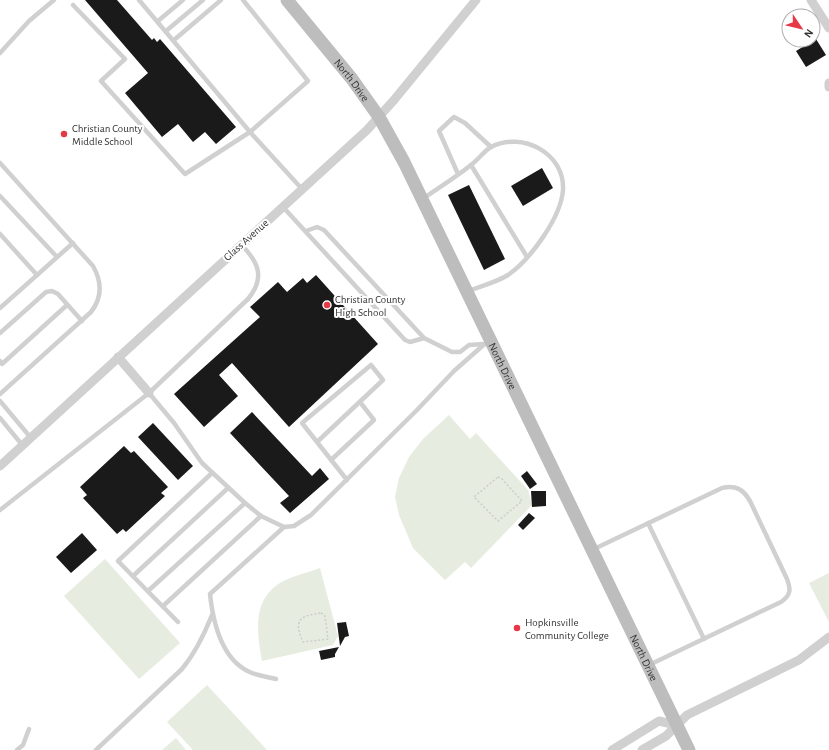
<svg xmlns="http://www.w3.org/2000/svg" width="829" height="750" viewBox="0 0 829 750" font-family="'Alegreya Sans',sans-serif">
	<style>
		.green { fill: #e6ecdf }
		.building { fill: #1a1a1a }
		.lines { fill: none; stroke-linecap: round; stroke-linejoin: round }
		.path { stroke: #cdcdcd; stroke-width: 1.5; stroke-dasharray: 2 2; stroke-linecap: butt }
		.service { stroke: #d0d0d0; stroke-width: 4.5 }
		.minor { stroke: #d0d0d0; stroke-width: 9 }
		.secondary { stroke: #bdbdbd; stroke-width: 13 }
		.poi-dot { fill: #e63946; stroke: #fff; stroke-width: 1.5 }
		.labels { text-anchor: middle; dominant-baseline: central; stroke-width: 4; stroke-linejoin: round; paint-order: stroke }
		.street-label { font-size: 11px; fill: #333; stroke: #fff }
		.poi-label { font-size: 11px; fill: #333; stroke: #fff; text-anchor: start }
	</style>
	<rect width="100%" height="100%" fill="#fff"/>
	<g class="green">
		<path d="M449 415 470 439 476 433 528 490 532 505 471 568 465 562 445 580 413 548 399 515 395 497 399 478 409 457 423 439Z"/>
		<path d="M105 559 180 643 139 679 64 596Z"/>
		<path d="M320 568 338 636 333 645 262 661C257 634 252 600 280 583 291 576 308 573 320 568Z"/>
		<path d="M829 573V622L809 583Z"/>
		<path d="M207 685 267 750H193L167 722Z"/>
		<path d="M176 738 186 750H162Z"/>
	</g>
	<g class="building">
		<path d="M85 0H117L152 40 154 38 157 42 160 39 236 127 216 144 205 132 193 142 178 124 162 137 125 93 148 73Z"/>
		<path d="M816 39 826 55 806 67 796 51Z"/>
		<path d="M542 168 553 188 523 206 511 186Z"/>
		<path d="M469 185 505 259 484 270 448 195Z"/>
		<path d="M316 275 378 344 289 427 232 363 219 375 238 396 204 427 174 394 260 317 250 307 278 282 287 292 303 278 307 283Z"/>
		<path d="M252 412 312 476 320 468 329 479 290 513 280 503 289 496 230 433Z"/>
		<path d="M153 423 193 466 178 480 138 437Z"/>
		<path d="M124 446 131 453 134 451 168 487 161 493 165 496 126 532 123 529 117 534 83 498 87 495 80 487Z"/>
		<path d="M527 471 537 484 530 489 521 476Z"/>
		<path d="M531 491H546V506L532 507Z"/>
		<path d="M529 513 535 518 523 530 518 525Z"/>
		<path d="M82 533 97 550 71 573 56 557Z"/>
		<path d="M346 622 349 636 345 637 340 646 337 623Z"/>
		<path d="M339 647 335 654V657L321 660 319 651Z"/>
	</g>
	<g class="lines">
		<g class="path">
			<path d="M498 477 501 478 522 501 498 521 474 497Z"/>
			<path d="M321 613 325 616 328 639 303 642C293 619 300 616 321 613Z"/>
		</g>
		<g class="service">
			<path d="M139 0 250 132 302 189"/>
			<path d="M73 5 125 59 101 81 185 174 250 132 308 81 243 0"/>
			<path d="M158 21 183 0"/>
			<path d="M166 31 203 0"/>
			<path d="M174 40 221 0"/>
			<path d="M0 53 29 21 54 0"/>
			<path d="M0 163 93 266C102 282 102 298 91 312L0 394"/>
			<path d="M471 165 527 257"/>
			<path d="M458 174 439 131 454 117 465 123 491 147"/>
			<path d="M0 196 57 257"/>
			<path d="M424 198C440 187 456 177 471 165 478 160 484 151 491 147 522 131 565 153 563 190 561 217 531 259 508 275 497 282 481 286 469 291"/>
			<path d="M283 207 405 340 410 342 424 338"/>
			<path d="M306 231 317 227 324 230 424 338 452 352H460L469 345 483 344"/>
			<path d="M0 234 37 275"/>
			<path d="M0 308 73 243"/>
			<path d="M0 333 46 292 52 291 58 294 82 321"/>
			<path d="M0 361 2 364 67 305"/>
			<path d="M149 393 174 423 202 463 245 503 261 516 284 527 294 526 311 515 417 410 454 371 488 341"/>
			<path d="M0 401 31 438"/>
			<path d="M0 418 23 446"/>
			<path d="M317 442 383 380 371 365 302 423 347 480"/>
			<path d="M331 460 374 420 360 402"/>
			<path d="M0 510 149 393 248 299C266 277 258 262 241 244"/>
			<path d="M648 523 704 639"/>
			<path d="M594 549 722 488C736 485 743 489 750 501L787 579C791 589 791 595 781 602L649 665"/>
			<path d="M133 576 228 488"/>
			<path d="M148 591 245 503"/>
			<path d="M163 606 261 516"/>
			<path d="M178 622 118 561 212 473"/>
			<path d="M276 679C268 677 260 676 252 673 221 661 213 622 210 594L284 527"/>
			<path d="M17 750 23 745 29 729"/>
			<path d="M96 750 182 669C196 652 204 635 212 615"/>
		</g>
		<g class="minor">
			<path d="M811 0 829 28"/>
			<path d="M829 83V87"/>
			<path d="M118 357 149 393"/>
			<path d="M0 466 367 130 394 100 476 0"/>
			<path d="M612 750 659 721 676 725"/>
			<path d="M642 750 666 736 687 715 799 660 829 637"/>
		</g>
		<path class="secondary" id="s1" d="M287 0 352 79 379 117 404 162 689 750"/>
	</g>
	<g class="poi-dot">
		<circle cx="64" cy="134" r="4"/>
		<circle cx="327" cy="305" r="4"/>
		<circle cx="517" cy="628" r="4"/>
	</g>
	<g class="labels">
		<g class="street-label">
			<text stroke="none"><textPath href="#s1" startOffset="103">North Drive</textPath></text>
			<text transform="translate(246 240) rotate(-42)">Glass Avenue</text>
			<text stroke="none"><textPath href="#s1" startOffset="427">North Drive</textPath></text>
			<text stroke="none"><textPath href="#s1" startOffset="751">North Drive</textPath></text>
		</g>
		<g class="poi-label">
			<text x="72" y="128">Christian County<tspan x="72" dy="13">Middle School</tspan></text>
			<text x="335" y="299">Christian County<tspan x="335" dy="13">High School</tspan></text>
			<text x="525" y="622">Hopkinsville<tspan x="525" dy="13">Community College</tspan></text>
		</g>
	</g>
	<g transform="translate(801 28) rotate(125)"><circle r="19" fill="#ffffff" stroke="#adadad"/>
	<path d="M0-3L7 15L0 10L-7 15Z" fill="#e63946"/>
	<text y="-6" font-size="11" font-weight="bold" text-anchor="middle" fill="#333333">N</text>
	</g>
</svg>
